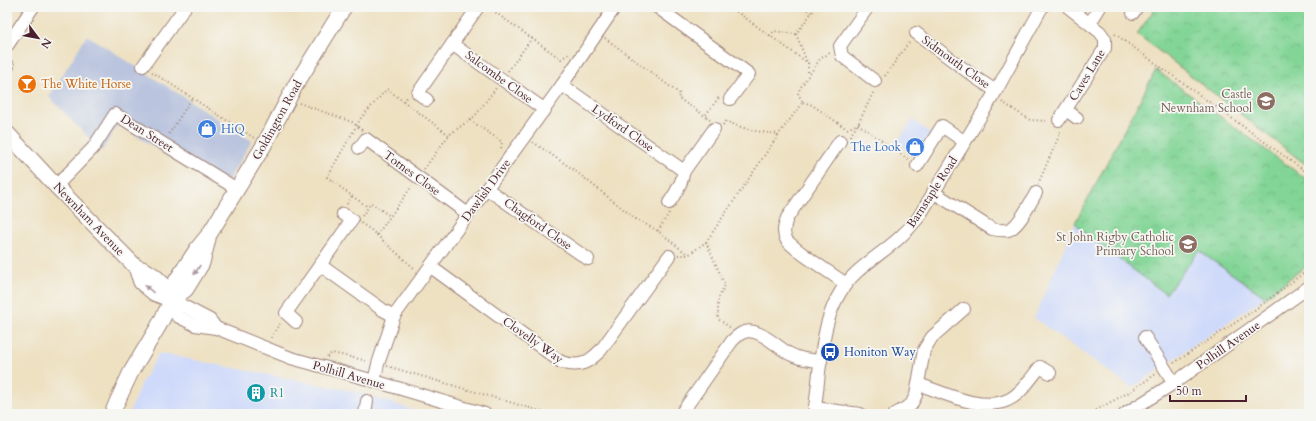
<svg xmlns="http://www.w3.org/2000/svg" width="1316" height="421" viewBox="0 0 1316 421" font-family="Cardo,serif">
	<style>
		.built { fill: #cfdafa }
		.industrial { fill: #bac4de }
		.park { fill: url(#park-crowns); stroke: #667a60 }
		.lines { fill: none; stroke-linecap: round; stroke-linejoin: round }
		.minor-casing { stroke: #9c8076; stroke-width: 14 }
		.major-casing { stroke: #9c8076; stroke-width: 17 }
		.path { stroke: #9c8076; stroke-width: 2; stroke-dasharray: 1 3; stroke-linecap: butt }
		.minor { stroke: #fff; stroke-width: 12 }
		.major { stroke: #fff; stroke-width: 15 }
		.oneway { fill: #ae9aa0 }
		.labels { text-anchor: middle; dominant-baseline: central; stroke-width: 3.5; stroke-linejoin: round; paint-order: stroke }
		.street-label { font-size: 12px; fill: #4a1f2b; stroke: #f6f6f2 }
		.food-label { font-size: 12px; fill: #c56008; stroke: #f6f6f2; text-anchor: start }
		.education-label { font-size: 12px; fill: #785e54; stroke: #f6f6f2; text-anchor: end }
		.shop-label { font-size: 12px; fill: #366cbe; stroke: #f6f6f2; text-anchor: start }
		.transit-label { font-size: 12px; fill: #164399; stroke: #f6f6f2; text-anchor: start }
		.culture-label { font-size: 12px; fill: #0d838f; stroke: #f6f6f2; text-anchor: start }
	</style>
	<defs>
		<pattern id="park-crowns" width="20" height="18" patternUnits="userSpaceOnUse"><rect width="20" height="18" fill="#82d596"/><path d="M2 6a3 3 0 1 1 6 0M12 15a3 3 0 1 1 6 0" fill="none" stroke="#72b681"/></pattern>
	</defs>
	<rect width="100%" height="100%" fill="#f6f6f2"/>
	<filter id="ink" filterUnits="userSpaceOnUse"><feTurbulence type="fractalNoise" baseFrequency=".025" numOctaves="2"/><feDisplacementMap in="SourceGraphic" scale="8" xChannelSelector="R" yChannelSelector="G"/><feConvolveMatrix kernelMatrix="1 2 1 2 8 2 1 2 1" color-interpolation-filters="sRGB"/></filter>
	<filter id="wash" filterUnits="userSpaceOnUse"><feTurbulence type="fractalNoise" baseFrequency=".012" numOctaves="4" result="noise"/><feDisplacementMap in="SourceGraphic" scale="16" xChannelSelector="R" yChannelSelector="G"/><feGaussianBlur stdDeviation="0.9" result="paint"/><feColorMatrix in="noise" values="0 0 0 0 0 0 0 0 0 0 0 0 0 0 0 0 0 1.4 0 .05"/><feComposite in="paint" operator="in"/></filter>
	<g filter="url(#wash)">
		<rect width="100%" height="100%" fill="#eee1c2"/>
		<g class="built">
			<path d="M1156 70 1309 181V264L1265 297 1132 388 1034 318 1075 223Z"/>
			<path d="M913 120 931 134 917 157 897 142Z"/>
			<path d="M159 353 356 392 426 414H129L140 385Z"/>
		</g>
		<path class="industrial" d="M87 35 252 141 222 190 118 124 102 151 49 97Z"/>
		<g class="park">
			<path d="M1156 7H1309V167L1137 34Z"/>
			<path d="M1156 70 1309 181V264L1265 297 1199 251 1166 294 1088 236 1075 223Z"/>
		</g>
	</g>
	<g filter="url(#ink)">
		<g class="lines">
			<g class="minor-casing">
				<g id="minor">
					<path d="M657 7 749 74 730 99"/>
					<path d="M868 7 840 46 842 56 875 81"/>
					<path d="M1133 13 1137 7"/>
					<path d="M1090 23 1100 7"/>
					<path d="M916 33 976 78 996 91"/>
					<path d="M452 44 545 110"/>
					<path d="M7 46 33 7"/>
					<path d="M143 66 185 7"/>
					<path d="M7 67 8 66"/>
					<path d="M562 85 684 171"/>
					<path d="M427 100 418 93 478 7"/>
					<path d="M1066 110 1077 118"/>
					<path d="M1059 120 1105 48V39L1100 32 1068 7"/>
					<path d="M840 141 787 218C785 224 782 232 786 239 793 250 833 274 846 284"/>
					<path d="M359 148 366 139 468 214"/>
					<path d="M917 166 942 126 965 142"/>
					<path d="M56 186 93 148 115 114 237 189"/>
					<path d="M487 189 588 259"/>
					<path d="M933 192 992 229C997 230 1002 231 1008 230 1019 227 1030 203 1036 193"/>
					<path d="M669 203 676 192 681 182 684 171 714 129"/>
					<path d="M320 265 383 310 394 316"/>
					<path d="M431 267 561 362C580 368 588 363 601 350L669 256"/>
					<path d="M172 300 177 316 195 325 216 328 291 358 371 380 485 414"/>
					<path d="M172 300 210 320 216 328"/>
					<path d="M296 322 286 313 352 220 343 214"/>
					<path d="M1145 337 1174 383"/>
					<path d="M374 381 378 364 394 316 562 85 615 7"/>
					<path d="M918 384C945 393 980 412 1008 400 1021 394 1031 378 1040 367L1050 373"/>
					<path d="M815 408 860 414"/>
					<path d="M365 414 367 401"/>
					<path d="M681 414 732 341C735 338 738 335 742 333 756 325 776 346 788 353 798 359 810 360 821 361"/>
					<path d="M814 414C822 365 818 306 858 271 880 252 899 242 918 218L996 91 1042 7"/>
					<path d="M895 414 911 405 916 395 924 350 932 337 964 309"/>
					<path d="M1125 414 1174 383 1309 287"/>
				</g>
			</g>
			<g class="major-casing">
				<g id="major">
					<path d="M7 133 56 186 136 267C152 271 166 284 172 300"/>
					<path d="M136 267 141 282 154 293 172 300"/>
					<path d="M172 300 186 289 202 263 208 239"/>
					<path d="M112 414 117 402 131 372 158 327 172 300 176 281 197 249 210 233 264 145 295 86 344 7"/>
				</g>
			</g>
			<g class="path">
				<path d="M730 7 808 63V75"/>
				<path d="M804 7 811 13"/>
				<path d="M489 8 561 59 570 53"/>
				<path d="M796 34 807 62"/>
				<path d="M1115 34 1309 174"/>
				<path d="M770 36 774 31 796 34 816 7"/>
				<path d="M605 38 680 94 678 98 705 116"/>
				<path d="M508 71 532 38"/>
				<path d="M152 72 254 138"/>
				<path d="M885 76 910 41"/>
				<path d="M403 101 449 135"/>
				<path d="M803 102 812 105 847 129 858 124 909 160"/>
				<path d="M1002 102 1030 120 1048 121"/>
				<path d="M299 103 352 122 362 130"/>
				<path d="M470 120 502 142 501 149"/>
				<path d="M710 120 705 116 719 97"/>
				<path d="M723 125 726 121C745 130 758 132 779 134"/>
				<path d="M169 134 192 98"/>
				<path d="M850 136 858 124 874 91"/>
				<path d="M533 142 574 170 636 219 658 231 687 254"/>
				<path d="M424 169 449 135 475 116 496 88"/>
				<path d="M1038 184 1062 129"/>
				<path d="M352 196 368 207"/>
				<path d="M347 204 352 196 327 177 361 118 387 89 403 101 408 96"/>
				<path d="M362 216 371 203 390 216"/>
				<path d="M361 223 371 230 415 269"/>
				<path d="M658 231 669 213"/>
				<path d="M377 235 412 186"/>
				<path d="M706 242 725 285 718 299V319L731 328"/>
				<path d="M678 255H688L706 242 779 134 803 102 798 94 800 88 820 59 831 52"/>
				<path d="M271 338 280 323"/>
				<path d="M327 357 332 353 368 361"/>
				<path d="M1174 363 1256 309 1309 269"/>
				<path d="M387 366 550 414"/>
				<path d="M1089 414 1131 391 1156 374"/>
			</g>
			<use href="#minor" class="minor"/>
			<use href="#major" class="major"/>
		</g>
		<defs><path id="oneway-solid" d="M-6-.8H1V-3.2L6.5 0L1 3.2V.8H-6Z"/></defs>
		<g class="oneway">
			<use href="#oneway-solid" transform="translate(197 270) rotate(123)"/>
			<use href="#oneway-solid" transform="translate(149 289) rotate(-141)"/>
		</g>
	</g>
	<defs>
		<g id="bar-disc" transform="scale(1)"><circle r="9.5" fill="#e8710a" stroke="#f6f6f2"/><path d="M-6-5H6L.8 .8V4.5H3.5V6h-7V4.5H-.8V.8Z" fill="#fff"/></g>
		<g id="school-disc" transform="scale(1)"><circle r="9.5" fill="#8d6e63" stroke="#f6f6f2"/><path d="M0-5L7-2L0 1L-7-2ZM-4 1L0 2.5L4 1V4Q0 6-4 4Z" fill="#fff"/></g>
		<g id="shop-disc" transform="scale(1)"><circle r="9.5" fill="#3f7fe0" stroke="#f6f6f2"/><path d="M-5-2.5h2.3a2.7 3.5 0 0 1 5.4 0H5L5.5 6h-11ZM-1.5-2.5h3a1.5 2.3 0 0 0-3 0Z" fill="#fff"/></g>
		<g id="bus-disc" transform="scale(1)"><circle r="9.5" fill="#1a4fb4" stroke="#f6f6f2"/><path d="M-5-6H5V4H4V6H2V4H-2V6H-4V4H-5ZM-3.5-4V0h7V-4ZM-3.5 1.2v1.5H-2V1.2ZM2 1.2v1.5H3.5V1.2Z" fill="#fff"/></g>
		<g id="building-disc" transform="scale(1)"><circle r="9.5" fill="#0f9aa8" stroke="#f6f6f2"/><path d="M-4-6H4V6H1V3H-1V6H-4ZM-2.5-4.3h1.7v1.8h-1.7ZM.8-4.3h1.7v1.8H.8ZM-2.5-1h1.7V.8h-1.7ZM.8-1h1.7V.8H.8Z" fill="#fff"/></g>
	</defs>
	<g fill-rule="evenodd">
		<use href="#bar-disc" x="27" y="84"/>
		<use href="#school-disc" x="1266" y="101"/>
		<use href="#shop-disc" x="207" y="129"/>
		<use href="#shop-disc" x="915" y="147"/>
		<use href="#school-disc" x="1188" y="244"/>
		<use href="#bus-disc" x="830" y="352"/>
		<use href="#building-disc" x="256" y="393"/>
	</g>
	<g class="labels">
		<g class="street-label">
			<text transform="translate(956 62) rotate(36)">Sidmouth Close</text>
			<text transform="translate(1087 75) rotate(-59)">Caves Lane</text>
			<text transform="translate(499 77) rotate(36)">Salcombe Close</text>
			<text transform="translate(277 120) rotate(-61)">Goldington Road</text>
			<text transform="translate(623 128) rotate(35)">Lydford Close</text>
			<text transform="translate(147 133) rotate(32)">Dean Street</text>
			<text transform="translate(412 173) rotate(36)">Totnes Close</text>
			<text transform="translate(486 190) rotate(-54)">Dawlish Drive</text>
			<text transform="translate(932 192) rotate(-57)">Barnstaple Road</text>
			<text transform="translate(89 219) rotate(46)">Newnham Avenue</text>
			<text transform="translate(538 224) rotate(35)">Chagford Close</text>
			<text transform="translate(533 340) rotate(35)">Clovelly Way</text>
			<text transform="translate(1228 345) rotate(-35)">Polhill Avenue</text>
			<text transform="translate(349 375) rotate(16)">Polhill Avenue</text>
		</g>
		<g class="food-label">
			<text x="41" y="84">The White Horse</text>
		</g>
		<g class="education-label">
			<text x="1252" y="94">Castle<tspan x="1252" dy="14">Newnham School</tspan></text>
			<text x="1174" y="237">St John Rigby Catholic<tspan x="1174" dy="14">Primary School</tspan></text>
		</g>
		<g class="shop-label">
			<text x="221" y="129">HiQ</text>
			<text x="901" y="147" text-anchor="end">The Look</text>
		</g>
		<g class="transit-label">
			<text x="844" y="352">Honiton Way</text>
		</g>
		<g class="culture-label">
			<text x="270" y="393">R1</text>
		</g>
	</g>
	<rect width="1316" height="421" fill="none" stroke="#f6f6f2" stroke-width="24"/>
	<g transform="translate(38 38) rotate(122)" stroke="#f6f6f2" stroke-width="3" paint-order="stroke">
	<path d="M0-3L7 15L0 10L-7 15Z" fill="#4a1f2b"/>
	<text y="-6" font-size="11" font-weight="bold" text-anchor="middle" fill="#4a1f2b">N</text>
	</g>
	<path d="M1170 395v6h76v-6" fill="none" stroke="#4a1f2b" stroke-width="2"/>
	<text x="1176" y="395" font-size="12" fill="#4a1f2b" stroke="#f6f6f2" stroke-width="3" paint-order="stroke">50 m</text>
</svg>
